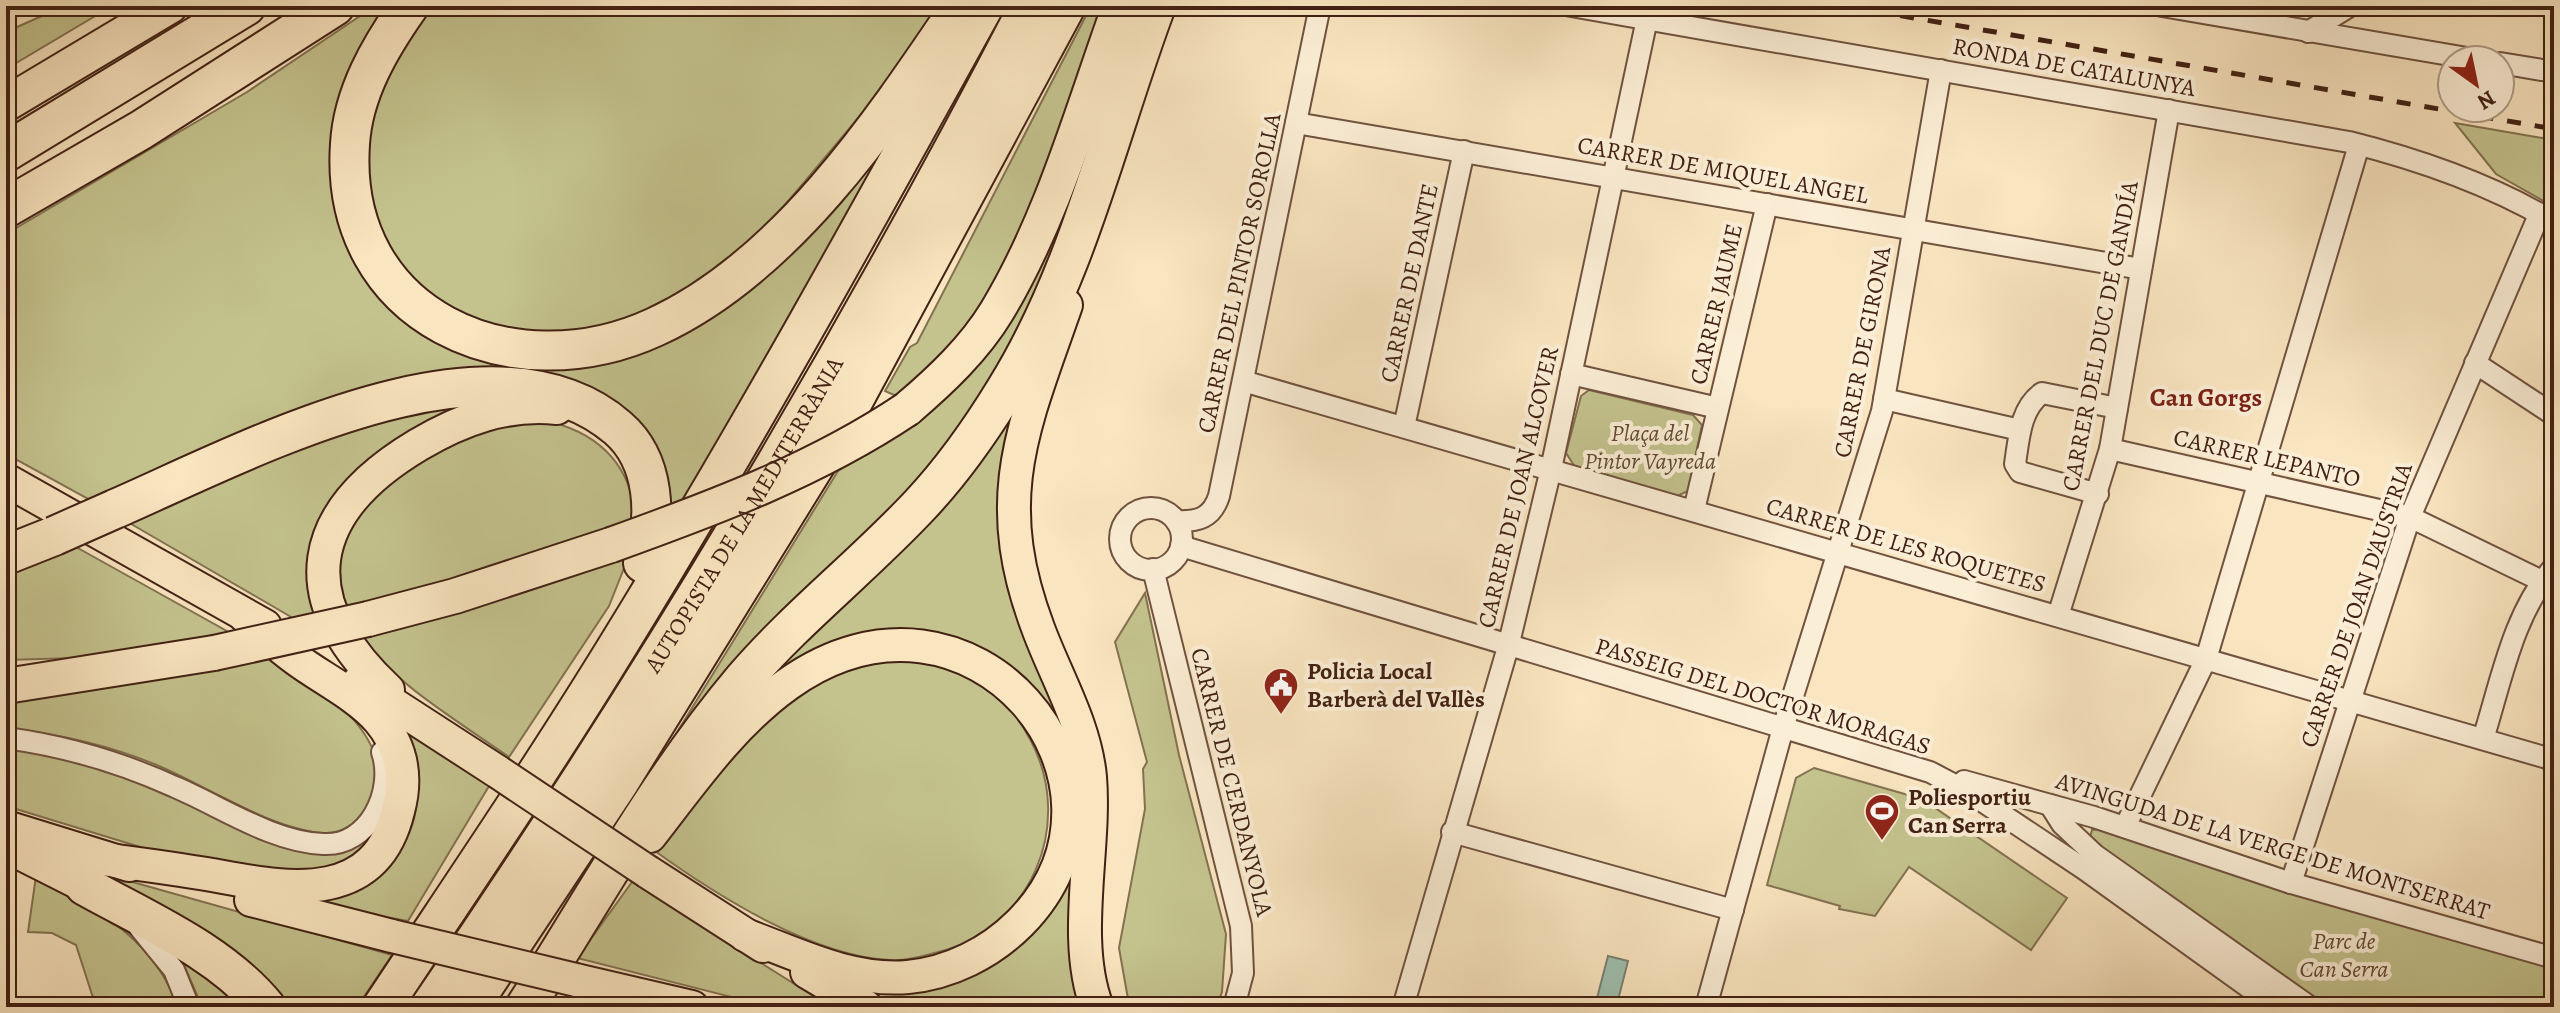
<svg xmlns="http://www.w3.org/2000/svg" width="2560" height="1013" viewBox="0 0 2560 1013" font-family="Alegreya,serif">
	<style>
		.green { fill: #c4c38e; stroke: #837251; stroke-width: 2 }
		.water { fill: #9ebfaf; stroke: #798071; stroke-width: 2 }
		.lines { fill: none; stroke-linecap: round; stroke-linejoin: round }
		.minor-casing { stroke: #70523f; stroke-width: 24 }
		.primary-casing { stroke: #422114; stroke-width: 36 }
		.trunk-casing { stroke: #422114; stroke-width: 38 }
		.motorway-casing { stroke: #422114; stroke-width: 42 }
		.minor { stroke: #fbeed6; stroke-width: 20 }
		.primary { stroke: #f9e5c0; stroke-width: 32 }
		.trunk { stroke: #f9e5c0; stroke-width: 34 }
		.motorway { stroke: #f9e5c0; stroke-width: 38 }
		.rail { stroke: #422114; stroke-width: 5; stroke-dasharray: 14 14; stroke-linecap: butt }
		.primary-bridge-casing { stroke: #422114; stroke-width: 36; stroke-linecap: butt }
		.trunk-bridge-casing { stroke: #422114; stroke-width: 38; stroke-linecap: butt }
		.motorway-bridge-casing { stroke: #422114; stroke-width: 42; stroke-linecap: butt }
		.primary-bridge { stroke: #f9e5c0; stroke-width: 32 }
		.trunk-bridge { stroke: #f9e5c0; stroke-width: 34 }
		.motorway-bridge { stroke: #f9e5c0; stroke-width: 38 }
		.labels { text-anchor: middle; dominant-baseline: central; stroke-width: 8; stroke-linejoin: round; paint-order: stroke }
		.street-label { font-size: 24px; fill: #422114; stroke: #fbeed6 }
		.park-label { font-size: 24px; font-style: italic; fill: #624a32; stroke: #fbeed6 }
		.poi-label { font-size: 24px; font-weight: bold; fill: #422114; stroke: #fbeed6; text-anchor: start }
		.neighbourhood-label { font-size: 26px; font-weight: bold; fill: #7a1f14; stroke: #fbeed6 }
	</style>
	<rect width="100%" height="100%" fill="#f9e5c0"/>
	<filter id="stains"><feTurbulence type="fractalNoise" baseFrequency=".0025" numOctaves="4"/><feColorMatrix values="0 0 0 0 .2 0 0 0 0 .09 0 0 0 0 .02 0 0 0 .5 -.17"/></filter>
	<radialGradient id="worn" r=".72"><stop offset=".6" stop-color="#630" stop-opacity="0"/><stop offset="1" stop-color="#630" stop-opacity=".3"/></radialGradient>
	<g class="green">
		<path d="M64 6H112L6 69V32Z"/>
		<path d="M375 6H397L345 97 386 297 610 355 900 121 682 505 666 511 663 476 507 377 99 505 6 454V234L247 92Z"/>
		<path d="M429 6H942L881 91 769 224 691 291 592 335 492 331 420 290 382 240 367 187V127L398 46Z"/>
		<path d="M1091 6H1110L1044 193 974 329 903 399 885 391 910 347 917 343Z"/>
		<path d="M1132 18 1039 303 958 436 618 828 838 471 928 413 960 384 985 353Z"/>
		<path d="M2455 123 2554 140V207L2496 174Z"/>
		<path d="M1589 390 1693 415 1702 425 1688 491 1675 497 1575 467 1566 453 1581 396Z"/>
		<path d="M477 406 369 465 321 616 298 621 126 521 339 431 413 411Z"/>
		<path d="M551 422C602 435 634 469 635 523L476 578 343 611C337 585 336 558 348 533 374 479 446 437 502 425 517 422 535 423 551 422Z"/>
		<path d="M1007 424 1013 425C1002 480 996 533 1012 588 1031 652 1071 709 1080 776 1089 848 1063 937 1084 1007H897L866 990 868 985C986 988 1094 911 1074 781 1070 757 1059 735 1046 715 999 639 916 618 833 645 815 652 797 665 781 676L776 670C859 592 942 520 1007 424Z"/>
		<path d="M76 547 234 635 111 657 6 660V574Z"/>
		<path d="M630 553 609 606 509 757C456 720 399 686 358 637Z"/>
		<path d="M1145 593 1179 755 1226 934 1222 992 1216 1007H1131L1128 999 1119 948 1145 809 1143 769 1147 762 1115 642Z"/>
		<path d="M282 657C315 684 381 728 378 777 376 805 352 835 323 833 271 829 208 787 159 766 110 745 59 734 6 728V696Z"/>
		<path d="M899 658C935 663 966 669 995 692 1011 705 1021 723 1031 741 1075 825 1031 929 938 952 923 956 906 961 890 960 814 957 716 895 655 851 699 799 749 727 807 690 835 673 867 664 899 658Z"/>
		<path d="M407 731 489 786 408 921 316 905 311 901C332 889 384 866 397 851 426 820 418 767 407 731Z"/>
		<path d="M6 750C108 750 201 813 293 850L317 853 371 833 381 836 323 877 150 850 6 806Z"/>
		<path d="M1814 768 1922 799 2067 898 2031 950 1909 867 1875 916 1839 909 1840 906 1767 885 1796 778Z"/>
		<path d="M2107 828 2554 965V1007H2329L2089 841 2092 830Z"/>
		<path d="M97 872 392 955 357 1007H281Z"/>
		<path d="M36 876C96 909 154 938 178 1007H96L76 945 52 933 28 932Z"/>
		<path d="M632 882 831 1007H771L577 958Z"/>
		<path d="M187 956 254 1007H202L184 965Z"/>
	</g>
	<path class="water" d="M1608 956 1628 961 1617 1004 1597 998Z"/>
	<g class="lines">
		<g class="minor-casing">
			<g id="minor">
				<path d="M1571 6 2349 142C2421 160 2490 184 2554 222"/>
				<path d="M2162 6 2479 60"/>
				<path d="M2308 32 2350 6"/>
				<path d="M2500 63 2554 72"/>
				<path d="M1296 123 2141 269"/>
				<path d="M2475 363 2554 415"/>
				<path d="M1571 374 1718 408"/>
				<path d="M1243 381 2554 760"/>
				<path d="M1884 399 2020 430"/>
				<path d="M1404 427 1464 151"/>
				<path d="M2110 449 2410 517 2542 581"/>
				<path d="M2098 494 2020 472 2015 464C2019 438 2020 409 2042 393L2117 408"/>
				<circle cx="1151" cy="539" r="31"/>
				<path d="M1694 510 1767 204"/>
				<path d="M1176 521C1198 522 1212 518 1219 496L1320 6"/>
				<path d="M1181 546 1930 772 1970 793 2084 869 2276 1007"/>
				<path d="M1153 569 1241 926 1243 973 1234 1007"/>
				<path d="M2058 616 2110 449 2169 110"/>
				<path d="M6 738C65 746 120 762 175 787 220 806 272 842 323 844 369 847 395 791 382 752"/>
				<path d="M2483 739C2501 682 2513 613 2554 567"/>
				<path d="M1964 781 2094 817 2291 883 2554 958"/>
				<path d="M2050 805 2062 824 2095 855 2310 1007"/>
				<path d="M2125 827 2206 659 2359 145"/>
				<path d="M1452 832 1733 910"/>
				<path d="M2291 883 2410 517 2539 215"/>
				<path d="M139 927 174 970 189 1007"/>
				<path d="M1403 1007 1508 647 1551 469 1647 19"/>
				<path d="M1706 1007 1783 728 1882 411 1941 70"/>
			</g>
		</g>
		<g class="primary-casing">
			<g id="primary">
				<path d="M1066 305C1023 428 989 498 1038 628 1056 677 1085 724 1090 777 1096 849 1071 939 1097 1007"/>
				<path d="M6 480 265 626"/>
				<path d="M359 682 498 772"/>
				<path d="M388 690C290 598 306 512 418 445 462 419 506 403 557 408"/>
				<path d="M6 827 129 865"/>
				<path d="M650 836C692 782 732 724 788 684 972 553 1159 783 1020 923 990 953 950 973 908 977 851 982 797 954 745 935"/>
				<path d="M6 846 85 886"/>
				<path d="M109 860C147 865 186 870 223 877 293 890 376 902 398 811 407 778 402 747 379 720 357 695 323 679 296 659 278 646 262 631 245 616"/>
				<path d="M648 872 763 946"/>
				<path d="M251 900 392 936"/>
				<path d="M807 972 866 1007"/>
				<path d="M576 980 692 1007"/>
			</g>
		</g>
		<g class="trunk-casing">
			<g id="trunk">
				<path d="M6 104 170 6"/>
				<path d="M907 409C941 380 974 349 997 311 1053 218 1083 108 1120 6"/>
				<path d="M368 619 455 596 611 545"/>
				<path d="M6 686 214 653"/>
			</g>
		</g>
		<g class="motorway-casing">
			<g id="motorway">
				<path d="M409 6C380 47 353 93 350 144 338 317 512 393 655 327 784 268 880 126 957 12"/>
				<path d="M6 152 246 6"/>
				<path d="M6 208 141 130 335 6"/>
				<path d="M115 509C242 454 491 318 618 428 656 461 657 518 643 563"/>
				<path d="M6 555 54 536"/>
				<path d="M85 886C146 920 221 952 266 1007"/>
				<path d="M382 1007C462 886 544 766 620 642 748 434 866 220 984 6"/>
				<path id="s1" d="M430 1007C650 686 850 352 1029 6"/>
				<path d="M470 1007 618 784 843 420 1066 6"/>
				<path d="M525 1007C595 897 659 780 743 680 797 617 863 566 920 505 953 470 981 430 1006 389 1079 271 1108 134 1156 6"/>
			</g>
		</g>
		<use href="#minor" class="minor"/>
		<use href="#primary" class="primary"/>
		<use href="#trunk" class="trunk"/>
		<use href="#motorway" class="motorway"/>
		<path class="rail" d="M1845 6 2554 129"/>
		<g class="primary-bridge-casing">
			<g id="primary-bridge">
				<path d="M498 772 648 872"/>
				<path d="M392 936 576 980"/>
			</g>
		</g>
		<g class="trunk-bridge-casing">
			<g id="trunk-bridge">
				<path d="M611 545C714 508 816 470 907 409"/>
				<path d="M214 653 368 619"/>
			</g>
		</g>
		<g class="motorway-bridge-casing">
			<path id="motorway-bridge" d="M54 536 115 509"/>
		</g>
		<use href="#primary-bridge" class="primary-bridge"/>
		<use href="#trunk-bridge" class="trunk-bridge"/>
		<use href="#motorway-bridge" class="motorway-bridge"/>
	</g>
	<defs>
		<g id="civic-pin" transform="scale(1.8)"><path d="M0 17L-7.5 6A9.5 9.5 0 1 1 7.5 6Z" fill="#8f2418" stroke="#fbeed6"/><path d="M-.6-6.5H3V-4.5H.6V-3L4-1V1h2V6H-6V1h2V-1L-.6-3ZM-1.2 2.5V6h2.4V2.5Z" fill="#fff"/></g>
		<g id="stadium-pin" transform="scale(1.8)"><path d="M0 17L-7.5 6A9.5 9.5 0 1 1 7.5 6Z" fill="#8f2418" stroke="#fbeed6"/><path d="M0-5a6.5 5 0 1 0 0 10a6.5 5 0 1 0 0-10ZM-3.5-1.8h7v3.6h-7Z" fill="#fff"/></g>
	</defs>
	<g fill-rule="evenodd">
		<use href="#civic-pin" x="1281" y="685"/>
		<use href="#stadium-pin" x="1882" y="811"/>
	</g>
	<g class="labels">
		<g class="street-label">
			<text transform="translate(2074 67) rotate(10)">RONDA DE CATALUNYA</text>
			<text transform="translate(1723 170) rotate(10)">CARRER DE MIQUEL ANGEL</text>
			<text transform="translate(1239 273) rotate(-78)">CARRER DEL PINTOR SOROLLA</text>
			<text transform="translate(1409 283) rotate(-78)">CARRER DE DANTE</text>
			<text transform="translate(1716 304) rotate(-77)">CARRER JAUME</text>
			<text transform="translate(2100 336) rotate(-79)">CARRER DEL DUC DE GANDÍA</text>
			<text transform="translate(1862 352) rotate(-79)">CARRER DE GIRONA</text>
			<text transform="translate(2267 458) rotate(13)">CARRER LEPANTO</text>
			<text transform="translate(1518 487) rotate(-77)">CARRER DE JOAN ALCOVER</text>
			<text stroke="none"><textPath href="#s1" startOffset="584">AUTOPISTA DE LA MEDITERRÀNIA</textPath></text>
			<text transform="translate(1906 545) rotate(16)">CARRER DE LES ROQUETES</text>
			<text transform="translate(2356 605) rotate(-71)">CARRER DE JOAN D'AUSTRIA</text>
			<text transform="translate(1763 696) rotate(17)">PASSEIG DEL DOCTOR MORAGAS</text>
			<text transform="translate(1232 782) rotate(76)">CARRER DE CERDANYOLA</text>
			<text transform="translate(2273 846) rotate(17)">AVINGUDA DE LA VERGE DE MONTSERRAT</text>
		</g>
		<g class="park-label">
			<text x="1650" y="433">Plaça del<tspan x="1650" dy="28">Pintor Vayreda</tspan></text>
			<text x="2344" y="941">Parc de<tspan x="2344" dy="28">Can Serra</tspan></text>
		</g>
		<g class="poi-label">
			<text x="1307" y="671">Policia Local<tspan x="1307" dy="28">Barberà del Vallès</tspan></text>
			<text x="1908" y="797">Poliesportiu<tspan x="1908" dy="28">Can Serra</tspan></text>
		</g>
		<g class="neighbourhood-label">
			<text x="2206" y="397">Can Gorgs</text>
		</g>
	</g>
	<rect width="2560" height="1013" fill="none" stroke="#f9e5c0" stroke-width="32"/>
	<rect x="8" y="8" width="2544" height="997" fill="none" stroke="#422114" stroke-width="4"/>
	<rect x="16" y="16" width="2528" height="981" fill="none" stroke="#422114" stroke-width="2"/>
	<g transform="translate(2476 84) rotate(147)"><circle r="38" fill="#fbeed6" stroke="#b19c88" stroke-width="2"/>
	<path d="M0-6L14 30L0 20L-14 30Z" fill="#8f2418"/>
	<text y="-12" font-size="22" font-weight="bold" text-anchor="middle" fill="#422114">N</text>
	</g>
	<rect width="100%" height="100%" filter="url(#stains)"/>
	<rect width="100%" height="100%" fill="url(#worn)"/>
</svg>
